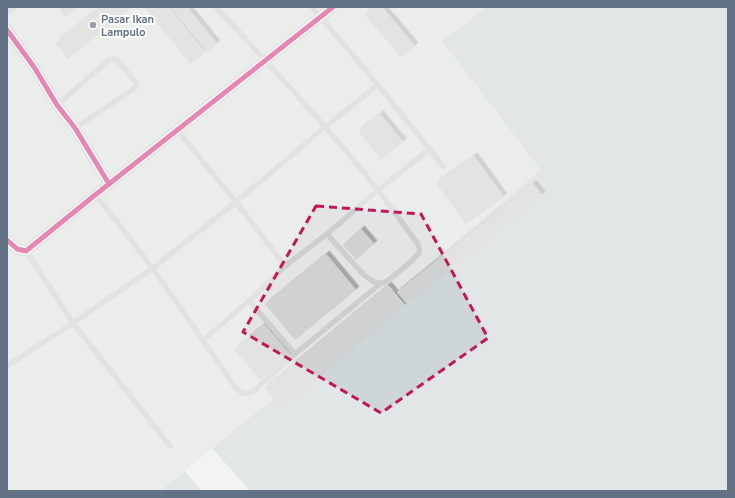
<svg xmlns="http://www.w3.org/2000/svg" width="735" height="498" viewBox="0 0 735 498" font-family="'Nunito Sans',sans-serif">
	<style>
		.built { fill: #e3e5e4 }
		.water { fill: #cfd6d9 }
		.pier { fill: #f3f4f1 }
		.building { fill: #d0d1d1; filter: url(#shadow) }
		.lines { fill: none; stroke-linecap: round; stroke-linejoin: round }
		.lane { stroke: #cdcecf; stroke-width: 5.5 }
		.street { stroke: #cdcecf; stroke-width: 11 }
		.cycleway-casing { stroke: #fff; stroke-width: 8 }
		.cycleway { stroke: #d6006c; stroke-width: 5 }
		.marked { fill: none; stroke: #c2185b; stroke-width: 3; stroke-dasharray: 8 5; stroke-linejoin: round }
		.poi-dot { fill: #959faa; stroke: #fff; stroke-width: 1.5 }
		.labels { text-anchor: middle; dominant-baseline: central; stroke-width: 4; stroke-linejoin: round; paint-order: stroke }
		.poi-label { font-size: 11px; font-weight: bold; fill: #627183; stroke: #fff; text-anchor: start }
	</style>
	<defs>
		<filter id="shadow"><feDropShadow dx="3.5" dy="-3.5" stdDeviation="0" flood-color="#0004"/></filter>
	</defs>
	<rect width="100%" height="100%" fill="#f3f4f1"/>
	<path class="built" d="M7 7H487L443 41 542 170 406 283 274 398 212 448 185 471 160 491H7Z"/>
	<path class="water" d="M487 7H728V491H160L185 471 212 448 274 398 406 283 541 170 442 41Z"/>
	<path class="pier" d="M212 448 250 491H201L185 471Z"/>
	<g class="building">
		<path d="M58 7H78L65 17Z"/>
		<path d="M99 7H132L68 59 55 43Z"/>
		<path d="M144 7H169L205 52 190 64Z"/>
		<path d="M171 7H187L217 44 207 52Z"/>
		<path d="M373 7H382L415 46 401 57 364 14Z"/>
		<path d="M380 114 403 142 381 160 358 131Z"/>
		<path d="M474 156 504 197 466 224 436 183Z"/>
		<path d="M533 183 542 195 407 304 397 292Z"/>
		<path d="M361 229 374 244 356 260 343 245Z"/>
		<path d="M326 254 356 290 295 340 265 304Z"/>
		<path d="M388 285 405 305 281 408 264 388Z"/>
		<path d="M264 324 291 355 260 380 234 349Z"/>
	</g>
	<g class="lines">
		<g class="lane">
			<path d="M216 7C271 67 327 126 378 190 392 208 404 226 418 244 419 247 420 250 419 253 416 258 391 279 385 282 384 283 381 283 379 283 373 283 368 278 363 274L327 234"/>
			<path d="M312 7 378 85 443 166"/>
			<path d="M7 13 15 7"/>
			<path d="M57 105 110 59H115L117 60 135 81 136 83 135 88 75 128"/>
			<path d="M177 130 236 202 285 266"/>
			<path d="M95 195C146 255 190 322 235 387 241 394 247 396 255 390L295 354 380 284"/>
			<path d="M26 251 73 323 170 446"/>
			<path d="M249 301 295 354"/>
			<path d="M203 340 249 301 285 266 327 234 378 190 430 149"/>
			<path d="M7 366 73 323 153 268 236 202 325 127 378 85"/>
		</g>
		<g class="street">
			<path d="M7 30 34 67 57 105 75 128 109 184"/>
			<path d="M7 240 17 249 26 251 95 195 333 7"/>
		</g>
		<g class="cycleway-casing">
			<g id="cycleway">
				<path d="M7 30 34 67 57 105 75 128 109 184"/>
				<path d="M7 240 17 249 26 251 95 195 333 7"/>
			</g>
		</g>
		<use href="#cycleway" class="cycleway"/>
	</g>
	<path d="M0 0H735V498H0ZM316 206 421 214 488 338 381 413 243 332Z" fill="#f3f4f1" fill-opacity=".55" fill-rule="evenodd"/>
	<path class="marked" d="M316 206 421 214 488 338 381 413 243 332Z"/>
	<circle class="poi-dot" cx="93" cy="25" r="4"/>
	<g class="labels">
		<g class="poi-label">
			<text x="101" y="19">Pasar Ikan<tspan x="101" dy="13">Lampulo</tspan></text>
		</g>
	</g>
	<rect width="735" height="498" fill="none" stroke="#627183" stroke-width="16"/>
</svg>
